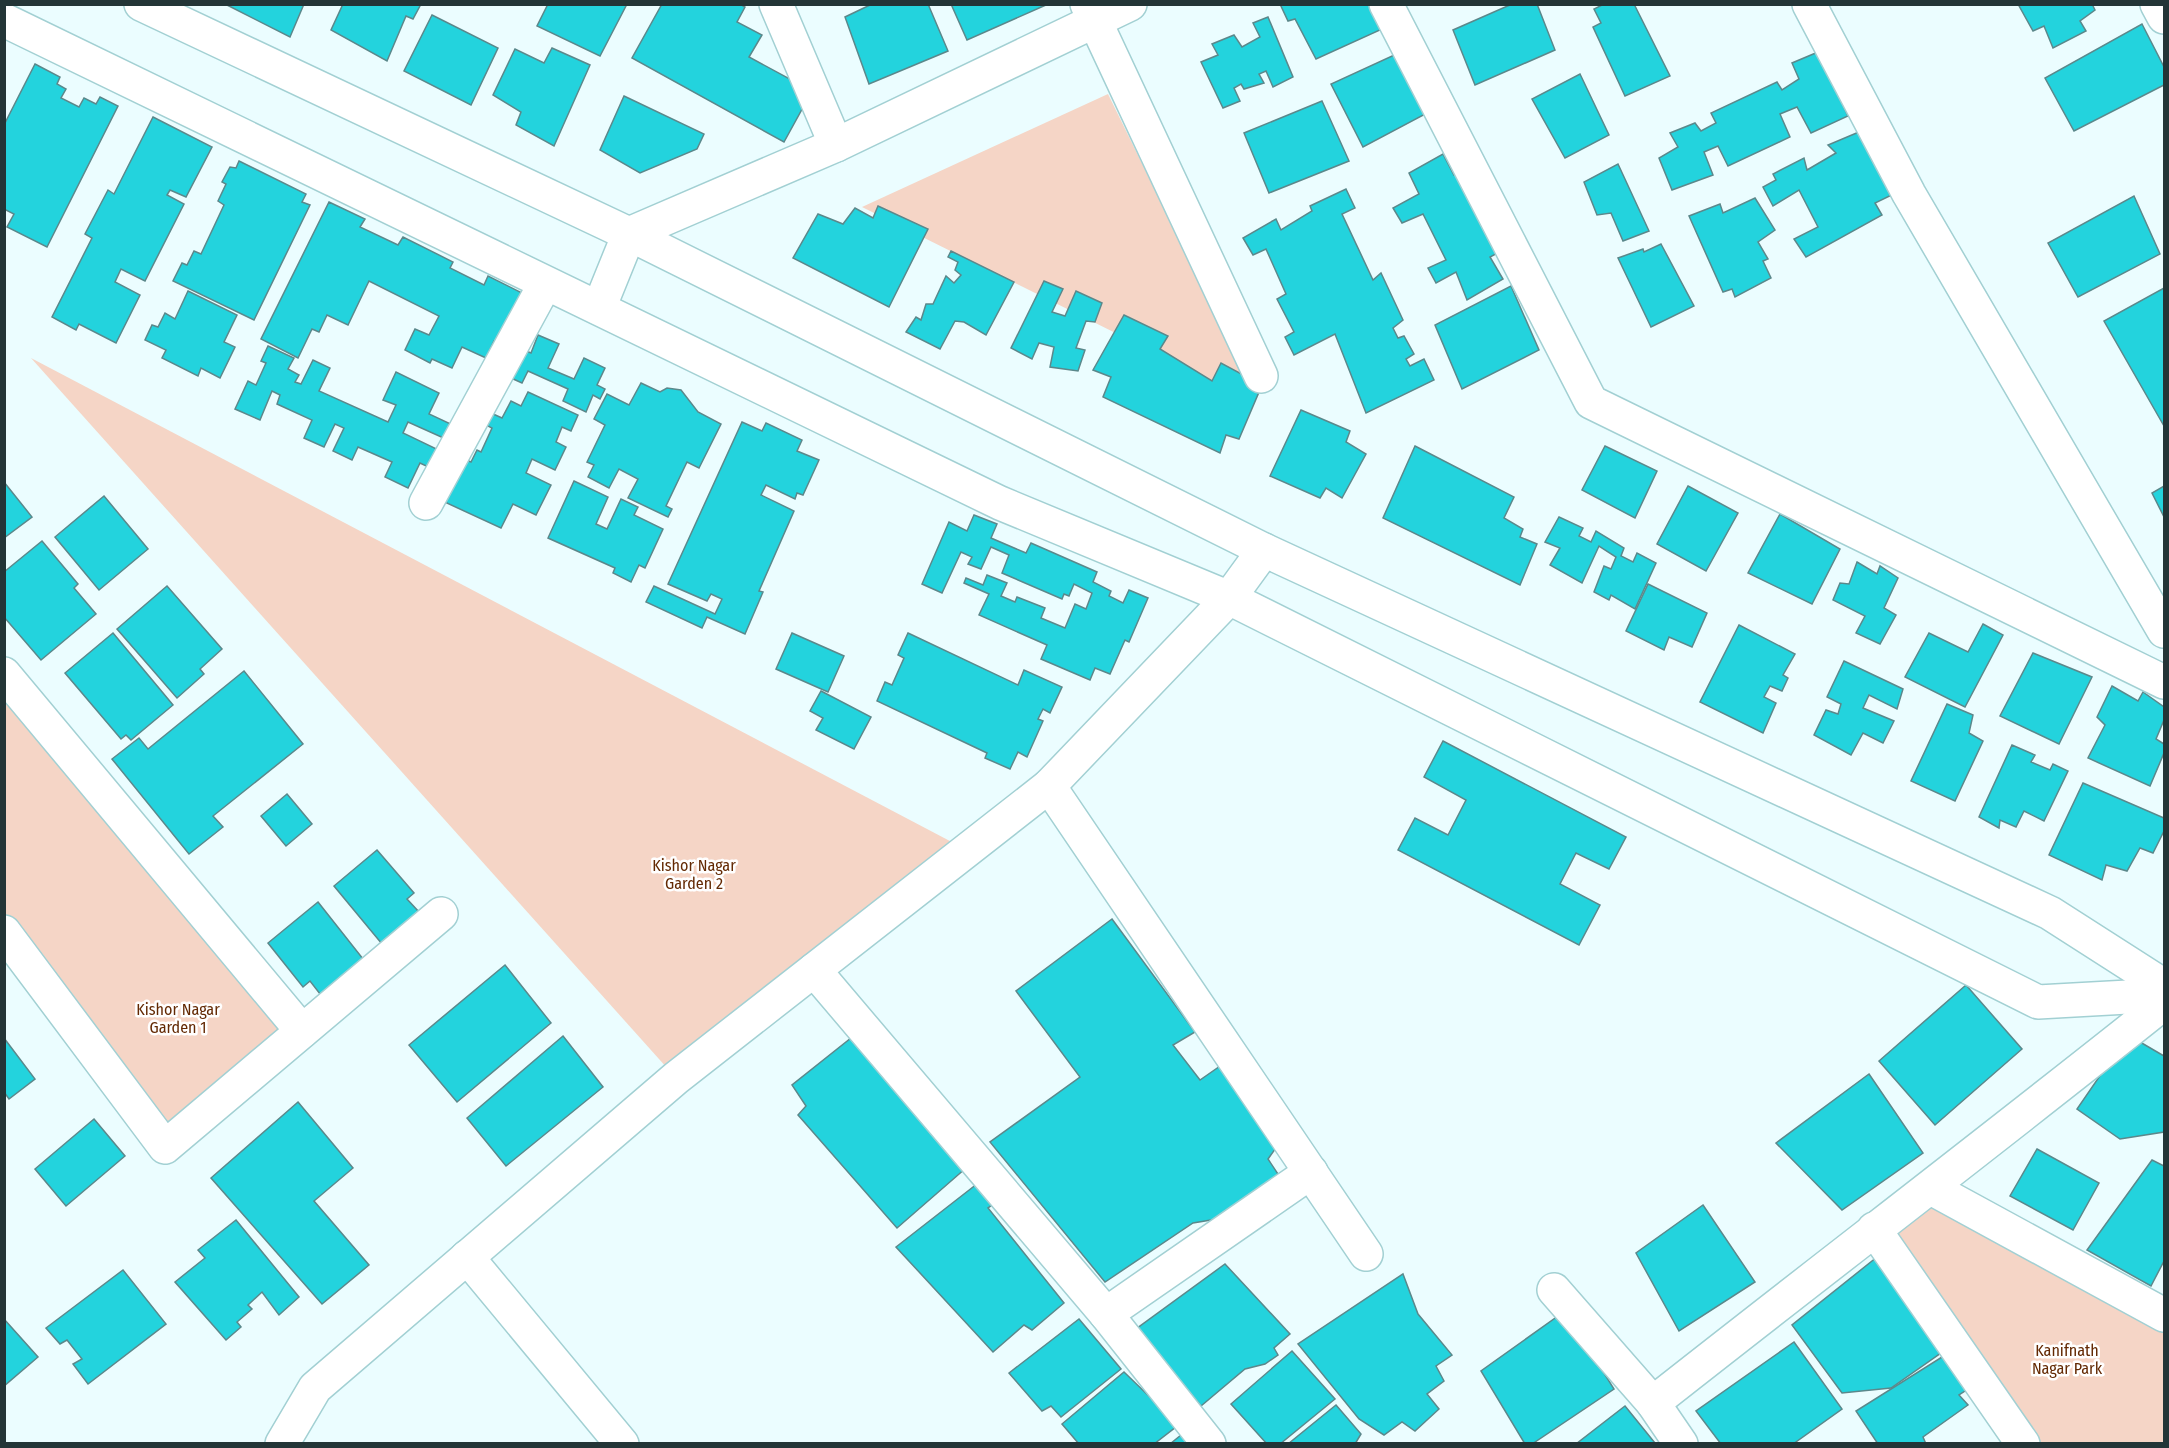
<svg xmlns="http://www.w3.org/2000/svg" width="2169" height="1448" viewBox="0 0 2169 1448" font-family="'Fira Sans Condensed',sans-serif">
	<style>
		.green { fill: #f5d5c6 }
		.building { fill: #23d3dd; stroke: #5b888b; stroke-width: 1.5 }
		.lines { fill: none; stroke-linecap: round; stroke-linejoin: round }
		.minor-casing { stroke: #a2d0d3; stroke-width: 36 }
		.minor { stroke: #fff; stroke-width: 33 }
		.labels { text-anchor: middle; dominant-baseline: central; stroke-width: 5; stroke-linejoin: round; paint-order: stroke }
		.park-label { font-size: 16px; fill: #632903; stroke: #fff }
	</style>
	<rect width="100%" height="100%" fill="#ebfdff"/>
	<g class="green">
		<path d="M1108 94 1253 390 1212 381 862 207Z"/>
		<path d="M31 358 967 850 676 1078Z"/>
		<path d="M4 674 302 1031 165 1147 5 929Z"/>
		<path d="M1931 1188 2164 1315V1443H2023L1874 1229Z"/>
	</g>
	<g class="building">
		<path d="M225 4H304L290 37Z"/>
		<path d="M343 4H421L413 19 406 16 387 61 331 30Z"/>
		<path d="M548 4H627L600 56 537 26Z"/>
		<path d="M662 4H740L745 7 737 22 762 35 749 57 812 91 784 142 632 58Z"/>
		<path d="M872 4H928L948 51 869 84 845 17Z"/>
		<path d="M951 4H1046V5L967 40Z"/>
		<path d="M1280 4H1381L1391 25 1316 59 1295 19 1288 21Z"/>
		<path d="M1512 4H1537L1555 50 1475 85 1453 30Z"/>
		<path d="M1604 4H1634L1670 76 1625 96 1593 27 1601 23 1594 9Z"/>
		<path d="M2018 4H2092L2095 10 2080 21 2086 31 2053 48 2044 26 2033 31Z"/>
		<path d="M432 15 498 48 471 105 404 71Z"/>
		<path d="M1268 17 1293 77 1273 87 1266 71 1259 74 1264 83 1244 89 1241 84 1234 88 1240 101 1223 108 1201 62 1218 55 1212 44 1234 35 1242 47 1260 37 1253 23Z"/>
		<path d="M2142 24 2164 67V85L2074 131 2045 78Z"/>
		<path d="M552 48 590 65 554 146 516 125 521 112 493 95 515 49 544 63Z"/>
		<path d="M1403 51 1431 111 1363 147 1331 84Z"/>
		<path d="M1818 52 1848 116 1811 133 1797 107 1780 114 1790 137 1728 166 1718 146 1704 152 1713 175 1672 190 1659 158 1678 147 1670 133 1695 123 1701 131 1716 123 1711 113 1777 82 1782 90 1799 79 1792 63Z"/>
		<path d="M35 64 60 77 57 84 66 89 61 98 79 107 84 98 96 104 100 97 118 106 47 247 7 227 14 214 4 209V125Z"/>
		<path d="M1580 74 1609 135 1565 158 1532 99Z"/>
		<path d="M624 96 704 134 697 149 640 173 600 150Z"/>
		<path d="M1322 101 1349 161 1269 193 1244 133Z"/>
		<path d="M153 117 212 147 186 197 170 190 167 195 184 204 145 281 121 269 115 282 140 295 116 343 79 324 76 330 52 317 92 238 85 234 108 190 114 194Z"/>
		<path d="M1866 129 1900 191 1875 203 1882 215 1806 257 1794 239 1818 227 1799 190 1773 206 1763 187 1776 180 1773 174 1804 158 1807 170 1836 153 1828 145Z"/>
		<path d="M1443 154 1454 175 1466 170 1507 248 1490 257 1503 279 1467 300 1456 272 1436 283 1428 268 1446 260 1423 214 1402 223 1393 208 1419 194 1409 173Z"/>
		<path d="M239 161 306 194 302 202 310 205 254 320 173 281 182 263 187 265 194 251 201 254 224 205 218 201 226 184 222 182 230 167 236 168Z"/>
		<path d="M1618 164 1649 231 1623 241 1611 213 1597 215 1584 182Z"/>
		<path d="M1346 189 1355 208 1342 214 1373 280 1381 273 1403 320 1393 328 1398 338 1404 336 1414 354 1406 359 1410 366 1424 359 1434 380 1366 413 1335 334 1294 355 1285 337 1294 332 1277 299 1286 294 1266 249 1253 255 1243 238 1276 219 1281 230 1312 211 1310 206Z"/>
		<path d="M2134 196 2160 254 2078 297 2048 243Z"/>
		<path d="M1755 198 1775 230 1758 242 1768 259 1763 261 1771 278 1735 297 1732 289 1723 292 1689 216 1720 204 1723 213Z"/>
		<path d="M329 202 365 219 360 227 398 245 403 237 453 262 450 268 484 285 488 276 528 296 503 345 494 341 486 358 462 347 452 368 432 359 430 363 405 350 415 329 429 335 439 316 369 281 348 325 327 315 319 332 312 329 298 358 261 339Z"/>
		<path d="M878 206 928 229 889 307 793 258 818 214 843 224 855 208 873 218Z"/>
		<path d="M1661 244 1694 306 1651 327 1618 258 1643 249 1644 252Z"/>
		<path d="M951 251 1014 282 986 335 964 322 955 321 940 349 906 332 916 317 921 320 926 304H933L946 276 954 283 961 275 955 270 958 262 948 257Z"/>
		<path d="M1044 281 1063 289 1052 312 1065 316 1076 291 1102 303 1095 322 1086 321 1076 348 1085 350 1078 371 1050 367 1054 347 1039 343 1032 359 1011 348Z"/>
		<path d="M1511 286 1539 350 1462 389 1435 325Z"/>
		<path d="M2164 288V426L2104 321Z"/>
		<path d="M188 291 237 315 224 342 235 347 220 378 201 368 198 376 162 358 166 350 145 340 152 325 158 327 165 313 175 319Z"/>
		<path d="M1124 315 1168 336 1160 349 1212 381 1221 363 1262 385 1239 439 1226 435 1220 453 1103 397 1111 377 1093 370Z"/>
		<path d="M538 335 559 344 548 368 574 379 584 358 605 368 597 385 605 389 600 399 593 395 586 412 563 401 568 389 528 371 522 383 511 378 519 348 531 353Z"/>
		<path d="M268 346 294 358 288 369 299 375 295 382 301 384 313 360 330 368 319 391 388 422 396 405 383 400 396 372 439 393 429 414 455 426 448 440 408 422 403 433 447 454 439 472 420 463 408 488 385 477 392 462 358 447 352 460 333 451 344 428 335 424 324 447 304 438 312 420 277 404 280 395 272 391 260 420 235 409 248 381 256 385 266 363 261 361Z"/>
		<path d="M641 383 660 392 667 388 681 390 698 412 721 424 699 468 687 462 666 506 672 509 668 517 628 498 638 479 619 469 609 488 588 477 594 465 587 462 605 425 594 419 607 394 629 405Z"/>
		<path d="M528 392 578 415 571 431 562 427 556 442 566 447 555 470 532 459 526 473 551 485 536 515 513 504 501 528 436 498 464 459 471 462 477 450 481 452 492 428 486 425 491 413 502 418 511 401 521 406Z"/>
		<path d="M1301 410 1350 431 1346 442 1366 454 1342 498 1326 488 1320 498 1270 476Z"/>
		<path d="M742 422 762 431 766 423 802 440 797 451 819 460 803 495 797 493 795 499 766 485 761 495 794 511 759 591 763 592 745 634 707 617 702 628 646 602 654 586 715 614 722 599 711 594 707 601 668 584Z"/>
		<path d="M1415 446 1514 497 1504 518 1523 529 1520 537 1537 544 1520 585 1383 518Z"/>
		<path d="M1605 446 1657 471 1635 518 1582 490Z"/>
		<path d="M574 481 608 497 596 524 607 529 621 499 638 507 634 515 663 529 645 568 639 565 631 582 613 573 615 568 548 538Z"/>
		<path d="M4 482 32 517 4 538Z"/>
		<path d="M1688 486 1738 513 1706 571 1657 544Z"/>
		<path d="M2164 486V517L2152 493Z"/>
		<path d="M104 496 148 549 99 590 55 537Z"/>
		<path d="M1780 514 1840 549 1812 604 1748 573Z"/>
		<path d="M974 515 997 524 991 538 1026 553 1031 543 1097 572 1093 582 1111 591 1109 596 1123 603 1129 590 1148 598 1129 642 1125 640 1110 674 1095 668 1090 680 1041 659 1047 645 979 615 989 594 964 583 966 578 983 585 987 575 1007 583 1001 596 1015 602 1017 597 1045 608 1041 618 1065 628 1075 604 1086 609 1092 593 1074 584 1069 596 1064 594 1062 599 1002 573 1009 555 991 547 981 569 968 564 972 557 961 552 942 593 922 584 949 522 967 531Z"/>
		<path d="M1559 517 1583 528 1579 536 1591 542 1596 531 1624 548 1621 556 1633 562 1637 553 1656 563 1635 609 1611 595 1609 600 1594 592 1604 566 1611 569 1616 557 1599 546 1582 583 1550 565 1560 548 1545 542Z"/>
		<path d="M42 541 78 584 74 588 96 614 41 660 4 617V572Z"/>
		<path d="M1857 562 1877 574 1880 566 1898 578 1884 608 1896 615 1880 644 1856 633 1865 616 1833 600 1840 583 1849 584Z"/>
		<path d="M1648 584 1707 613 1692 647 1669 637 1664 650 1626 631Z"/>
		<path d="M167 586 222 649 200 669 204 674 177 698 117 629Z"/>
		<path d="M1983 624 2003 635 1965 707 1905 677 1929 633 1968 652Z"/>
		<path d="M1739 625 1795 654 1783 675 1788 678 1782 691 1770 686 1764 697 1776 703 1763 733 1700 702Z"/>
		<path d="M113 633 173 705 131 740 126 735 121 739 65 673Z"/>
		<path d="M792 633 844 656 828 692 776 669Z"/>
		<path d="M908 633 1018 685 1024 670 1062 687 1050 713 1043 709 1038 719 1043 721 1027 757 1018 752 1010 769 985 758 987 753 877 701 885 682 892 685 904 658 898 655Z"/>
		<path d="M2033 653 2092 677 2059 744 2000 716Z"/>
		<path d="M1844 661 1903 689 1897 709 1869 695 1863 708 1894 721 1883 743 1863 733 1851 755 1814 735 1826 710 1838 714 1841 704 1827 697Z"/>
		<path d="M244 671 303 744 213 816 223 827 189 854 112 759 139 738 148 749Z"/>
		<path d="M2112 686 2138 701 2143 692 2164 707V720L2156 739 2164 744V753L2150 786 2088 758 2105 725 2097 717Z"/>
		<path d="M821 691 871 717 854 749 816 730 823 718 810 711Z"/>
		<path d="M1947 704 1973 715 1969 733 1983 741 1955 801 1911 781Z"/>
		<path d="M1443 741 1626 837 1609 869 1576 853 1560 884 1600 905 1579 945 1398 850 1415 818 1448 835 1466 800 1424 777Z"/>
		<path d="M2012 745 2035 755 2031 762 2050 770 2053 764 2068 771 2044 821 2024 811 2016 827 2000 820 1999 828 1979 817Z"/>
		<path d="M2083 783 2164 818V831L2153 853 2140 848 2127 871 2106 865 2102 880 2049 855Z"/>
		<path d="M287 794 312 824 286 846 261 816Z"/>
		<path d="M377 850 414 893 407 899 419 912 382 944 334 886Z"/>
		<path d="M318 902 371 969 324 999 310 981 303 987 268 943Z"/>
		<path d="M1112 919 1195 1032 1173 1045 1200 1080 1223 1064 1278 1145 1268 1159 1278 1174 1229 1217 1193 1223 1105 1282 990 1142 1080 1077 1016 991Z"/>
		<path d="M505 965 551 1023 457 1102 409 1045Z"/>
		<path d="M1966 985 2022 1049 1935 1125 1879 1061Z"/>
		<path d="M856 1034 966 1168 897 1228 798 1115 806 1106 792 1085Z"/>
		<path d="M2128 1035 2164 1056V1132L2120 1139 2077 1109Z"/>
		<path d="M563 1036 603 1087 506 1166 467 1118Z"/>
		<path d="M4 1038 35 1079 9 1099 4 1092Z"/>
		<path d="M1869 1074 1923 1153 1842 1210 1776 1143Z"/>
		<path d="M298 1102 353 1168 314 1201 369 1265 322 1304 211 1178Z"/>
		<path d="M94 1119 125 1156 66 1206 35 1169Z"/>
		<path d="M2037 1149 2099 1183 2073 1230 2010 1196Z"/>
		<path d="M2152 1160 2164 1166V1261L2151 1286 2087 1250Z"/>
		<path d="M982 1180 998 1201 988 1208 1064 1303 1032 1330 1024 1325 993 1352 896 1247Z"/>
		<path d="M1703 1205 1755 1282 1679 1331 1636 1253Z"/>
		<path d="M236 1220 299 1297 279 1315 262 1292 248 1305 252 1309 237 1322 241 1327 226 1340 175 1282 205 1258 198 1250Z"/>
		<path d="M1877 1257 1948 1348 1891 1388 1842 1393 1792 1325Z"/>
		<path d="M1225 1264 1290 1334 1274 1348 1278 1355 1265 1364 1245 1369 1201 1406 1136 1329Z"/>
		<path d="M123 1270 166 1324 88 1384 73 1364 82 1359 67 1340 60 1344 46 1328Z"/>
		<path d="M1403 1274 1418 1314 1452 1355 1436 1366 1444 1381 1427 1394 1439 1409 1415 1431 1402 1422 1384 1435 1359 1419 1298 1344Z"/>
		<path d="M1565 1311 1614 1389 1532 1444H1525L1481 1371Z"/>
		<path d="M4 1319 38 1357 4 1386Z"/>
		<path d="M1079 1319 1121 1369 1061 1417 1051 1406 1042 1411 1009 1373Z"/>
		<path d="M1794 1342 1842 1409 1793 1444H1721L1696 1411Z"/>
		<path d="M1292 1351 1335 1399 1280 1444H1267L1231 1404Z"/>
		<path d="M1942 1357 1968 1389 1959 1395 1968 1405 1923 1437 1926 1444H1878L1856 1411Z"/>
		<path d="M1124 1372 1153 1400 1162 1398 1181 1423 1154 1444H1079L1062 1424Z"/>
		<path d="M1336 1405 1361 1434 1355 1444H1288Z"/>
		<path d="M1625 1406 1655 1443 1576 1444Z"/>
		<path d="M1181 1435 1188 1444H1170Z"/>
	</g>
	<g class="lines">
		<g class="minor-casing">
			<g id="minor">
				<path d="M141 4 629 234 1264 550 2050 913 2164 986"/>
				<path d="M776 4 836 145"/>
				<path d="M1087 4 1261 376"/>
				<path d="M1386 4 1591 402 2164 682"/>
				<path d="M1809 4 1909 194 2164 631"/>
				<path d="M2157 4 2164 17"/>
				<path d="M4 20 1000 503 1229 598 2038 1002 2164 995"/>
				<path d="M599 308 629 234 836 145 1130 4"/>
				<path d="M426 503 545 284"/>
				<path d="M4 674 302 1031"/>
				<path d="M1049 786 1366 1254"/>
				<path d="M4 932 165 1147 441 914"/>
				<path d="M814 970 1106 1314 1209 1444"/>
				<path d="M1931 1188 2164 1315"/>
				<path d="M1874 1229 2023 1444"/>
				<path d="M467 1257 622 1444"/>
				<path d="M1554 1290 1653 1403 1681 1444"/>
				<path d="M1106 1314 1311 1172"/>
				<path d="M1653 1403C1823 1269 1995 1138 2164 1003"/>
				<path d="M282 1444 315 1388 676 1078 1049 786 1229 598 1264 550"/>
			</g>
		</g>
		<use href="#minor" class="minor"/>
	</g>
	<g class="labels">
		<g class="park-label">
			<text x="694" y="865">Kishor Nagar<tspan x="694" dy="18">Garden 2</tspan></text>
			<text x="178" y="1009">Kishor Nagar<tspan x="178" dy="18">Garden 1</tspan></text>
			<text x="2067" y="1350">Kanifnath<tspan x="2067" dy="18">Nagar Park</tspan></text>
		</g>
	</g>
	<rect width="2169" height="1448" fill="none" stroke="#233537" stroke-width="12"/>
</svg>
